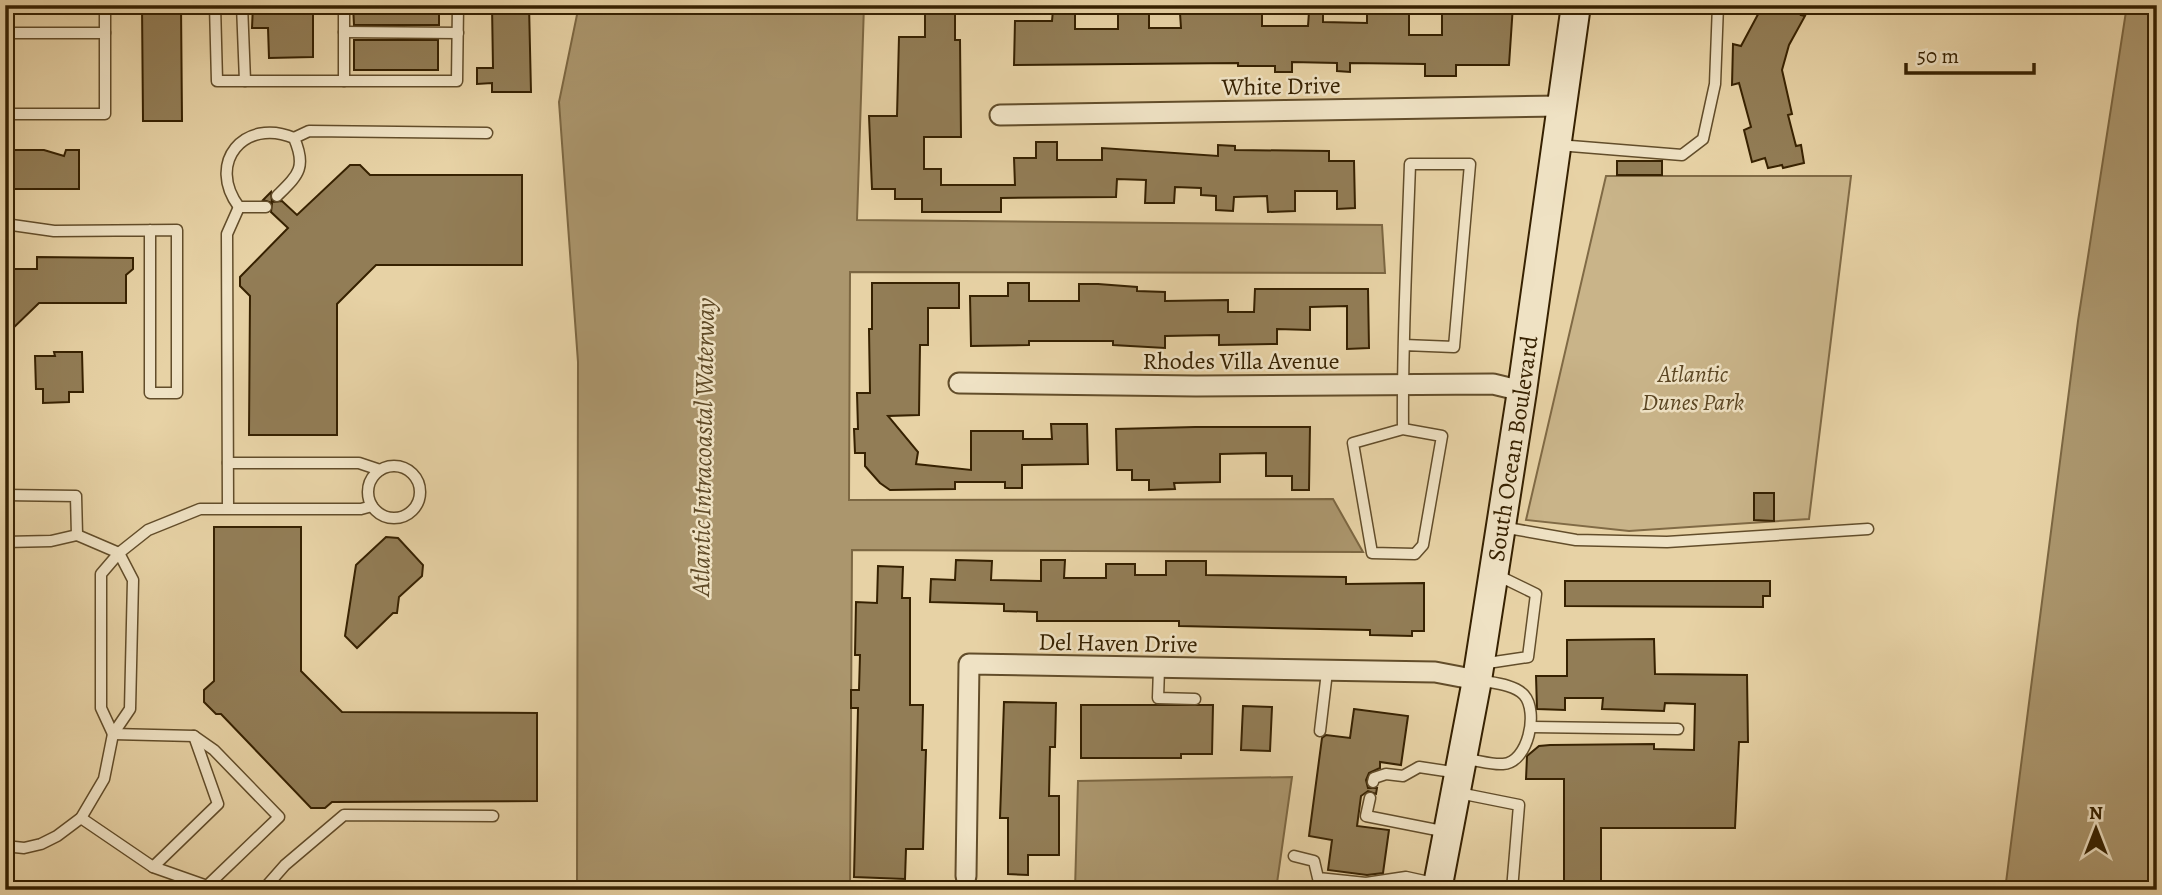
<svg xmlns="http://www.w3.org/2000/svg" width="2162" height="895" viewBox="0 0 2162 895" font-family="Alegreya,serif">
	<style>
		.green { fill: #c9b489; stroke: #806a45; stroke-width: 2 }
		.water { fill: #ab966d; stroke: #7c6742; stroke-width: 2 }
		.building { fill: #927d56; stroke: #362101; stroke-width: 2 }
		.lines { fill: none; stroke-linecap: round; stroke-linejoin: round }
		.service-casing { stroke: #624d2a; stroke-width: 13 }
		.minor-casing { stroke: #624d2a; stroke-width: 23 }
		.secondary-casing { stroke: #362101; stroke-width: 32 }
		.service { stroke: #efe2c4; stroke-width: 10 }
		.minor { stroke: #efe2c4; stroke-width: 19 }
		.secondary { stroke: #efe2c4; stroke-width: 28 }
		.labels { text-anchor: middle; dominant-baseline: central; stroke-width: 5; stroke-linejoin: round; paint-order: stroke }
		.street-label { font-size: 24px; fill: #362101; stroke: #efe2c4 }
		.park-label { font-size: 24px; font-style: italic; fill: #5b4623; stroke: #efe2c4 }
		.water-label { font-size: 26px; font-style: italic; fill: #5f4a27; stroke: #efe2c4 }
	</style>
	<rect width="100%" height="100%" fill="#e7d2a5"/>
	<filter id="stains"><feTurbulence type="fractalNoise" baseFrequency=".00286" numOctaves="4"/><feColorMatrix values="0 0 0 0 .2 0 0 0 0 .09 0 0 0 0 .02 0 0 0 .5 -.17"/></filter>
	<radialGradient id="worn" r=".72"><stop offset=".6" stop-color="#630" stop-opacity="0"/><stop offset="1" stop-color="#630" stop-opacity=".3"/></radialGradient>
	<path class="green" d="M1606 176H1851L1809 519 1629 531 1526 520Z"/>
	<g class="water">
		<path d="M579 5H864L857 220 1382 225 1385 273 850 272 849 500 1333 499 1363 552 852 550 850 890H577L578 362 559 102Z"/>
		<path d="M2127 5H2157V890H2005L2078 321Z"/>
		<path d="M1292 777 1276 890H1075L1078 781Z"/>
	</g>
	<g class="building">
		<path d="M142 5H181L182 121H143Z"/>
		<path d="M253 5H313V57L269 58 268 28H252Z"/>
		<path d="M353 5H439V25H354Z"/>
		<path d="M492 5H529L531 92H492V83L477 84V68H493Z"/>
		<path d="M925 5 955 6V40H960L961 137H924V169H941V185H1015L1014 158H1036V142H1057V160H1102V148L1218 156V145L1235 146V150L1329 151V161H1354L1355 208 1337 209V191H1295V211L1268 212 1267 196 1234 197 1233 211 1216 210V196L1201 195V188L1175 187 1174 203H1145L1146 180 1117 179 1116 197 1001 198V212H922V199H895V189H872L869 116H897L899 37H925Z"/>
		<path d="M1367 5H1409V35H1442V5H1513L1509 65H1456V76H1425V64L1350 63V72L1337 71V63L1292 62V72H1275V66H1238V63L1014 65 1015 21H1052L1053 10H1075V29H1118V14H1149V28H1181L1180 13 1238 12V8L1262 7V26H1308L1309 12H1323V22L1367 23Z"/>
		<path d="M1763 5H1806L1801 15 1805 16 1789 45 1782 70 1792 114 1788 115 1796 146 1801 145 1804 163 1783 168 1782 165 1768 168 1765 158 1752 162 1744 130 1751 127 1739 83 1732 85 1733 44 1741 46Z"/>
		<rect x="354" y="40" width="84" height="30"/>
		<path d="M5 150H44L64 156 66 150H79V189H5Z"/>
		<rect x="1617" y="161" width="45" height="14"/>
		<path d="M350 165H360L370 175H522V265H376L337 304V435H249L250 296 240 286V277L288 228 271 212 272 203 263 200 271 192 272 202 282 201 297 215Z"/>
		<path d="M37 257 133 258V269L126 275V303H39L5 336V269H37Z"/>
		<path d="M872 283H959V308H928V345H920L919 415 888 416 918 452 916 464 971 470V431H1023V439H1052L1051 424H1087L1088 464 1022 465V488H1005V482H955V489L890 490 880 483 865 466V453H855L854 429H858L857 393H870L869 329H872Z"/>
		<path d="M1008 283H1029V301H1079V284H1098L1137 287V291L1165 292V301L1228 300V312H1254L1255 289H1368L1369 348 1347 349V306L1310 307V330L1277 329V344L1219 345V335L1165 336V348L1113 345V341H1029V345L971 346 970 296H1008Z"/>
		<path d="M54 352H82L83 392H69V402L43 403V389H36L35 356H55Z"/>
		<path d="M1195 427H1310L1309 490H1292V476H1266V453L1220 454V482L1174 483 1175 489 1149 490V480H1132V470H1117L1116 429Z"/>
		<path d="M1754 493H1774V521L1754 520Z"/>
		<path d="M214 527H301V671L342 712 537 713V801L332 802 325 808H311L221 714H216L204 702V690L214 681Z"/>
		<path d="M386 537 398 538 423 565 422 576 399 597 397 613H393L357 648 345 636 356 565Z"/>
		<path d="M956 560 992 561 991 580 1041 581V560H1065L1064 578H1106V564H1135V575H1166V561H1206V575L1346 577V584L1424 583V631H1412V636L1370 635V630L1179 626V621H1037V612L1004 611V604L930 602 931 579 955 580Z"/>
		<path d="M878 566 903 567 902 598H910V705H923L922 750H926L923 849H906L905 879 854 877 858 708H851V690H859L860 655H855L856 602 877 603Z"/>
		<path d="M1565 581H1770V596H1763V607L1565 606Z"/>
		<path d="M1654 639 1655 674 1747 675 1748 742H1739L1735 828H1601V890H1564V779H1526L1527 756 1539 746 1550 745 1654 744V749L1694 750 1695 704 1665 703 1664 711 1602 709 1603 698H1565V710L1537 709 1536 676H1567V640Z"/>
		<path d="M1004 702 1056 703 1055 747H1050L1049 796H1059V855H1028V875L1008 874V818H1000Z"/>
		<path d="M1081 705H1213L1212 754H1181V758H1081Z"/>
		<path d="M1243 706 1272 707 1270 751 1241 750Z"/>
		<path d="M1354 709 1408 716 1401 765 1380 762V768L1369 773 1366 780 1368 788H1377L1376 794 1368 791 1361 796 1357 826 1389 830 1383 873 1367 875 1328 870 1332 840 1309 836 1322 738 1326 735 1350 738Z"/>
	</g>
	<g class="lines">
		<g class="service-casing">
			<g id="service">
				<path d="M105 5V33"/>
				<path d="M215 5 217 81H245L242 5"/>
				<path d="M344 32 458 33"/>
				<path d="M5 33H105V114H5"/>
				<path d="M245 81H457L458 5"/>
				<path d="M344 81V5"/>
				<path d="M294 138 309 131 487 133"/>
				<path d="M1558 145 1682 155 1703 139 1715 84 1718 5"/>
				<path d="M266 207H239C206 163 244 117 294 138 307 168 298 175 277 196"/>
				<path d="M5 224 54 231 177 230V393H150V230"/>
				<path d="M1403 429 1353 443 1372 553 1415 554 1423 545 1442 436 1403 429C1402 341 1407 252 1410 164H1470L1454 347 1404 345"/>
				<path d="M228 463H359L380 470"/>
				<circle cx="394" cy="492" r="26"/>
				<path d="M5 495 76 496 77 535"/>
				<path d="M228 507 227 234 239 207"/>
				<path d="M1502 527 1576 540 1667 542 1868 529"/>
				<path d="M5 542 51 541 77 535 119 553 133 580 130 709 113 734 104 779 81 818 57 836 41 844 24 848 5 846"/>
				<path d="M1481 664 1528 657 1536 594 1497 575"/>
				<path d="M1159 668 1158 698 1195 699"/>
				<path d="M1532 727 1678 729"/>
				<path d="M1320 731 1327 672"/>
				<path d="M113 734 101 708V574L119 553 148 530 200 509H361L372 506"/>
				<path d="M1465 759C1477 760 1491 765 1503 764 1528 763 1539 712 1524 695 1514 684 1492 683 1478 680"/>
				<path d="M1373 782 1374 778 1386 774 1403 776 1419 767 1459 773"/>
				<path d="M1459 793 1519 805 1512 890"/>
				<path d="M1370 798 1366 816 1447 832"/>
				<path d="M81 818 153 867 207 886 279 817 214 750 194 736 113 734"/>
				<path d="M1294 856 1314 861 1318 878 1366 883 1406 877 1465 890"/>
				<path d="M153 867 218 804 194 736"/>
				<path d="M263 890 285 865 344 815 493 816"/>
			</g>
		</g>
		<g class="minor-casing">
			<g id="minor">
				<path d="M1000 115 1562 106"/>
				<path d="M959 383 1196 386 1493 384 1522 391"/>
				<path d="M966 876 969 664 1435 672 1477 680"/>
			</g>
		</g>
		<g class="secondary-casing">
			<g id="secondary">
				<path id="s1" d="M1437 890 1477 680 1522 391 1576 5"/>
			</g>
		</g>
		<use href="#service" class="service"/>
		<use href="#minor" class="minor"/>
		<use href="#secondary" class="secondary"/>
	</g>
	<g class="labels">
		<g class="street-label">
			<text transform="translate(1281 86) rotate(-1)">White Drive</text>
			<text x="1241" y="361">Rhodes Villa Avenue</text>
			<text stroke="none"><textPath href="#s1" startOffset="448">South Ocean Boulevard</textPath></text>
			<text transform="translate(1118 643) rotate(1)">Del Haven Drive</text>
		</g>
		<g class="park-label">
			<text x="1693" y="374">Atlantic<tspan x="1693" dy="28">Dunes Park</tspan></text>
		</g>
		<g class="water-label">
			<text transform="translate(703 447) rotate(-89)">Atlantic Intracoastal Waterway</text>
		</g>
	</g>
	<rect width="2162" height="895" fill="none" stroke="#e7d2a5" stroke-width="28"/>
	<rect x="7" y="7" width="2148" height="881" fill="none" stroke="#362101" stroke-width="3.5"/>
	<rect x="14" y="14" width="2134" height="867" fill="none" stroke="#362101" stroke-width="2"/>
	<g transform="translate(2096 829)" stroke="#efe2c4" stroke-width="5" paint-order="stroke">
	<path d="M0-5L12 26L0 18L-12 26Z" fill="#362101"/>
	<text y="-10" font-size="19" font-weight="bold" text-anchor="middle" fill="#362101">N</text>
	</g>
	<path d="M1906 63v10h128v-10" fill="none" stroke="#362101" stroke-width="3.5"/>
	<text x="1917" y="63" font-size="21" fill="#362101" stroke="#efe2c4" stroke-width="5" paint-order="stroke">50 m</text>
	<rect width="100%" height="100%" filter="url(#stains)"/>
	<rect width="100%" height="100%" fill="url(#worn)"/>
</svg>
